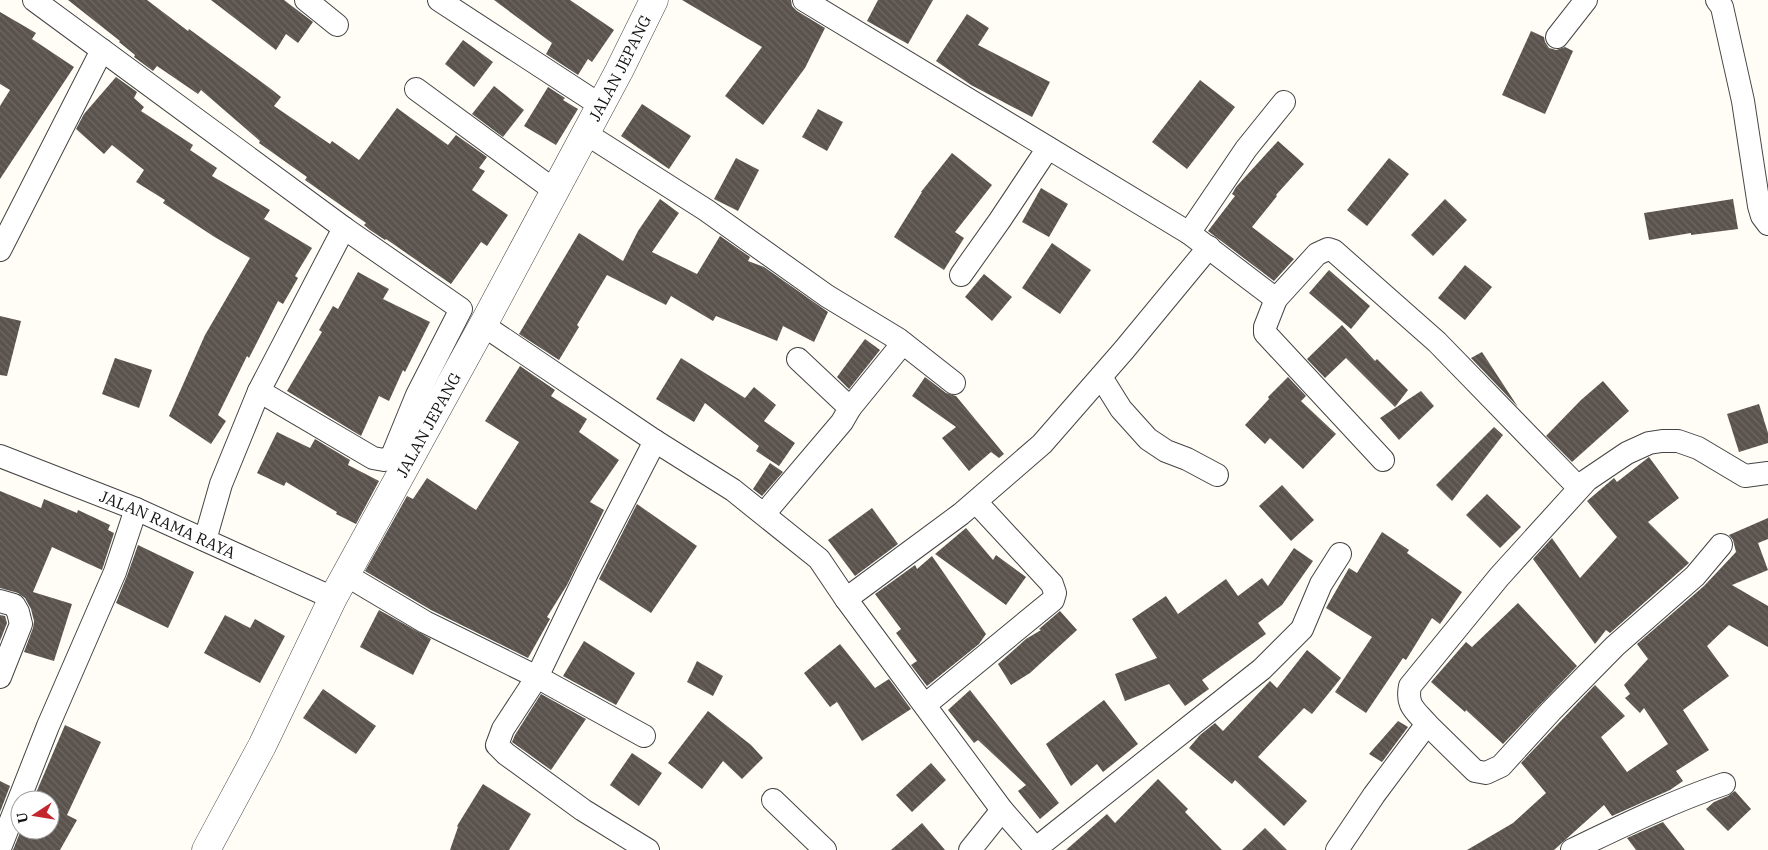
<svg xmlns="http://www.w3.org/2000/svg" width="1768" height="850" viewBox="0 0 1768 850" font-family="'IBM Plex Serif',serif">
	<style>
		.building { fill: url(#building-back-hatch) }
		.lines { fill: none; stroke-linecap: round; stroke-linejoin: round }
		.minor-casing { stroke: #444; stroke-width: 24 }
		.tertiary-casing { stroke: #444; stroke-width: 29 }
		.minor { stroke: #fff; stroke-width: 22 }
		.tertiary { stroke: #fff; stroke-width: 28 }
		.labels { text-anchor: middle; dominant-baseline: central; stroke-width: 5; stroke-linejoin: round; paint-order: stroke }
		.street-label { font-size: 16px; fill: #111; stroke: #fff }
	</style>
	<defs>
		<pattern id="building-back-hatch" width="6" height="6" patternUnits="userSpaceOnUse" patternTransform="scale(1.25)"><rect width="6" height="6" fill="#5a524d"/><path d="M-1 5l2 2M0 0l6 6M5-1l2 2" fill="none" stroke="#6d6662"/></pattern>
	</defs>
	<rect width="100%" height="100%" fill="#fffdf5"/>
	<g class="building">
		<path d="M68 0H147L188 31 189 29 271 89 281 97 274 106 330 144 332 141 359 160 397 108 448 145 456 135 487 157 479 168 485 171 472 190 508 215 487 246 481 242 451 284 386 239 385 240 370 230 364 225 366 223 305 180 307 177 259 143 260 141 201 90 198 94 157 66 153 71 134 57 135 55 119 42 120 41Z"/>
		<path d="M211 0H284L313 22 298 43 286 34 276 50Z"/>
		<path d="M494 0H570L614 30 592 62 588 59 578 75 546 54 552 43Z"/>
		<path d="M682 0H791L792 6 797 11 825 28 805 68 763 125 725 96 762 47Z"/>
		<path d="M878 0H933L908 44 867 21Z"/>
		<path d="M0 12 36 33 32 39 74 67 0 179V106L10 90 0 84Z"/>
		<path d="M967 14 989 28 978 45 1050 82 1032 117 971 85 936 61Z"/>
		<path d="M1531 31 1544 37 1545 42 1549 48 1556 50 1565 47 1573 51 1545 114 1502 95Z"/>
		<path d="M463 40 493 62 474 87 445 64Z"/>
		<path d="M116 77 137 92 134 98 144 107 141 111 193 145 190 150 217 168 212 176 270 210 264 219 312 248 295 276 298 278 283 304 278 301 249 358 247 356 218 415 226 421 211 444 169 416 205 335 250 258 213 236 163 203 165 200 136 182 144 170 112 145 104 154 76 129 84 114Z"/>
		<path d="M1200 80 1235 107 1187 169 1152 142Z"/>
		<path d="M494 86 524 110 503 137 472 114Z"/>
		<path d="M548 87 565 98 563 100 578 109 556 145 524 126Z"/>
		<path d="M642 104 691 136 669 169 621 136Z"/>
		<path d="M818 109 843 122 827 151 802 137Z"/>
		<path d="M1278 141 1304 164 1276 195 1277 196 1252 227 1294 259 1274 281 1208 231 1235 196 1232 194 1236 187Z"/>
		<path d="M952 153 992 185 955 232 964 238 944 270 894 237 922 192H921Z"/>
		<path d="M736 158 759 170 738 211 714 199Z"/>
		<path d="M1389 158 1409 174 1367 226 1347 210Z"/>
		<path d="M1041 188 1068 204 1049 237 1022 222Z"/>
		<path d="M660 199 679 213 652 252 697 274 720 236 750 257 748 261 764 267 828 312 814 342 783 326 777 341 716 316 713 321 671 296 666 305 607 275 577 325 579 327 559 360 519 334 579 233 623 261 638 231Z"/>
		<path d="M1445 199 1467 220 1433 256 1411 235Z"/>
		<path d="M1733 199 1738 229 1691 235V233L1649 240 1644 213Z"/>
		<path d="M1052 243 1091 270 1060 314 1022 288Z"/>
		<path d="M1465 265 1492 287 1465 320 1438 298Z"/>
		<path d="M1329 270 1370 306 1351 329 1309 293Z"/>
		<path d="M358 272 389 289 383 299 430 322 405 372 403 370 389 401 379 396 361 436 287 391 322 332 319 330 333 306 338 309Z"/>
		<path d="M984 274 1012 297 992 321 965 297Z"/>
		<path d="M0 316 21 321 7 376 0 375Z"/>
		<path d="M1342 325 1375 361 1377 359 1408 390 1395 407 1346 358 1325 378 1307 359Z"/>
		<path d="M865 339 880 350 849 389 837 377Z"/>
		<path d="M1482 352 1518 407 1471 358Z"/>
		<path d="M115 358 152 370 139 408 102 394Z"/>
		<path d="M681 358 745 398 754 387 776 405 764 421 795 443 779 466 756 451 759 446 705 403 694 422 656 399Z"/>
		<path d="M520 366 555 390 551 396 587 419 579 432 619 460 590 502 604 510 567 585 547 617 550 619 528 658 431 610 365 571 407 496 413 499 427 478 476 510 519 442 485 421Z"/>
		<path d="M925 377 946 393 956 396 1004 454 999 458 991 452 969 471 942 438 956 427 912 396Z"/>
		<path d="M1288 377 1306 396 1301 401 1336 434 1303 469 1270 438 1265 444 1245 425 1269 399 1268 397Z"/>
		<path d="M1603 381 1629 411 1572 462 1546 436 1581 400Z"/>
		<path d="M1421 391 1434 406 1399 440 1380 418Z"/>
		<path d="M1759 404 1768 433V443L1739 452 1727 414Z"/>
		<path d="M1494 427 1503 435 1452 501 1436 485Z"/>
		<path d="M277 432 310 448 315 439 350 460 348 465 379 481 356 524 336 514 337 512 286 482 284 486 257 473Z"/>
		<path d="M1649 457 1679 498 1648 522 1689 563 1610 633 1606 630 1595 644 1533 559 1552 538 1580 578 1617 537 1587 501 1614 478 1617 482Z"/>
		<path d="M770 463 783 472 762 496 753 489Z"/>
		<path d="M1282 485 1314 520 1291 541 1259 506Z"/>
		<path d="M0 491 41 508 44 499 77 513 78 510 110 525 108 530 114 533 102 570 52 547 33 592 72 604 54 661 24 652 33 628 34 621 31 609 25 598 18 593 0 588Z"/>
		<path d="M1487 494 1521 527 1500 548 1466 515Z"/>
		<path d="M637 504 697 546 651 613 599 579Z"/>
		<path d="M872 508 898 544 855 576 828 540Z"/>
		<path d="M1768 518V539L1758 543 1768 570 1732 585 1768 606V647L1729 625 1707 646 1729 676 1683 710 1709 750 1676 771 1683 781 1670 790 1612 816 1604 805 1554 850H1467L1513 823 1546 793 1521 763 1595 685 1625 716 1601 737 1627 772 1668 744 1644 708 1640 713 1625 698 1630 694 1624 685 1648 659 1637 644 1704 586 1736 552 1733 540 1729 535Z"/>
		<path d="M966 528 993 560 996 555 1026 577 1006 605 935 554Z"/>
		<path d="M1382 532 1409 550 1407 553 1462 592 1440 624 1432 618 1406 660 1403 658 1366 713 1335 692 1372 637 1326 608 1349 568 1357 573Z"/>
		<path d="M138 545 194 572 168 628 116 603 127 576Z"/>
		<path d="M1294 548 1313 561 1282 605 1258 623 1266 634 1202 680 1209 689 1185 706 1169 684 1125 701 1115 674 1157 658 1132 619 1166 596 1178 614 1226 579 1238 596 1262 578 1268 586Z"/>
		<path d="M932 556 986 634 979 644 927 686 911 665 917 661 896 633 901 629 875 594 915 565 917 569Z"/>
		<path d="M1518 603 1577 666 1503 744 1466 710 1465 712 1431 682 1466 642 1472 647Z"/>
		<path d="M379 610 431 639 413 675 360 647Z"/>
		<path d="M1060 611 1077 630 1030 673 1011 685 998 664 1026 639 1041 630 1039 629Z"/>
		<path d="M0 615 5 616 7 623 0 641Z"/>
		<path d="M225 615 250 628 255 619 285 636 260 683 204 653Z"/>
		<path d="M584 641 635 673 616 705 563 676Z"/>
		<path d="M840 644 875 688 889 679 911 709 862 741 837 702 830 707 804 673Z"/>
		<path d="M1307 650 1341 678 1312 714 1304 708 1258 757 1307 801 1284 826 1235 780 1232 784 1189 748 1200 735 1215 723 1223 731 1270 681 1277 688Z"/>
		<path d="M697 661 723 676 713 696 687 682Z"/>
		<path d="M323 689 376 726 356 754 303 718Z"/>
		<path d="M970 690 1059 803 1040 819 1018 791 1026 785 978 740 974 743 948 710Z"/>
		<path d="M541 694 586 719 551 770 512 742 515 735Z"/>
		<path d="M1104 700 1138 744 1103 772 1097 764 1071 786 1046 744Z"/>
		<path d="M708 711 751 745 763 758 742 779 723 761 702 789 668 763Z"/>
		<path d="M1398 721 1408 727 1382 762 1369 754Z"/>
		<path d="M65 725 101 742 67 815 77 820 60 850H13L21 830H50V800H33Z"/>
		<path d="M632 753 662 773 639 806 610 785Z"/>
		<path d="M931 763 946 780 912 812 896 795Z"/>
		<path d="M1158 779 1188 809 1185 812 1222 850H1066L1107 814 1115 823Z"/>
		<path d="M0 781 10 786 0 812Z"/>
		<path d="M483 784 531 814 509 850H450L458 827 457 826Z"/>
		<path d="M1735 791 1751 809 1728 831 1706 809 1714 802 1728 796Z"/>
		<path d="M1663 822 1685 850H1636L1627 838Z"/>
		<path d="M922 823 945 850H891Z"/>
		<path d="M1265 828 1287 850H1242Z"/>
	</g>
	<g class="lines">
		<g class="minor-casing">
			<g id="minor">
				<path d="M34 0 344 228 461 309 417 395 392 456 384 460 373 458 259 391"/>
				<path d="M306 0 337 25"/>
				<path d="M439 0 600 105"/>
				<path d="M804 0 1189 233 1276 299 1265 327V333L1383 460"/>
				<path d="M1717 0 1722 7 1743 101 1759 206 1762 216 1768 224"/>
				<path d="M1557 37 1586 0"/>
				<path d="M416 89 554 190"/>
				<path d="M585 133 706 210 827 296 898 339 954 383"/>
				<path d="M1189 233 1246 149 1284 102"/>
				<path d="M0 250 102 50"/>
				<path d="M961 275 1000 220 1048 148"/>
				<path d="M1276 299 1317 254 1328 249 1334 251 1437 342 1579 488"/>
				<path d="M483 325 655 441 733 490 819 559 846 599 1002 810 1037 850"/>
				<path d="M1101 377 1121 409 1148 439 1166 451 1187 459 1217 475"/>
				<path d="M850 408 903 343"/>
				<path id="s1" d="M0 456 136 509 333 598"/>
				<path d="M764 514 842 422 850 408 798 359"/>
				<path d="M205 540 221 484 259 391 344 228"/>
				<path d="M346 575 425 622 537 677 644 736"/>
				<path d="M846 599 961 514 1042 444 1124 350 1209 247"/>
				<path d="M0 601 14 605 18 612 21 624 0 677"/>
				<path d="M925 705 1053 600 1055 593 1052 584 976 502"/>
				<path d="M1427 724 1475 771 1486 773 1501 766 1552 710 1615 646 1695 576 1721 545"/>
				<path d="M773 800 825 850"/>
				<path d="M0 848 48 726 115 572 136 509"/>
				<path d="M1035 849 1262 669 1302 629 1321 584 1340 554"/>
				<path d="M648 850 583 810 506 754 497 745 503 729 537 677 588 571 655 441"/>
				<path d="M970 850 1002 810"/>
				<path d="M1337 850 1374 795 1427 724C1415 710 1406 706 1410 686L1499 577 1587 480 1627 453 1649 443 1662 441H1678L1698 448 1745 476 1768 473"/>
				<path d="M1572 850C1622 826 1671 802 1724 784"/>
			</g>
		</g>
		<g class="tertiary-casing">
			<g id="tertiary">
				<path id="s2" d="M206 850 262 746 333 598 483 325 619 71 654 0"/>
			</g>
		</g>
		<use href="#minor" class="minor"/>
		<use href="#tertiary" class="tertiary"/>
	</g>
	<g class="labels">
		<g class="street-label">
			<text stroke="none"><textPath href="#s2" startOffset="885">JALAN JEPANG</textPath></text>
			<text stroke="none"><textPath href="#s2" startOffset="480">JALAN JEPANG</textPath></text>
			<text stroke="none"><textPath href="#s1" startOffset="181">JALAN RAMA RAYA</textPath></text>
		</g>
	</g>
	<g transform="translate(35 815) rotate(258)"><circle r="24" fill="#ffffff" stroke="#a0a0a0"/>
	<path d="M0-4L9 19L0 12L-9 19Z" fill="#c4262e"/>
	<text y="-8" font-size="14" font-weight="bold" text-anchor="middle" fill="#111111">U</text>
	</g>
</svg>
